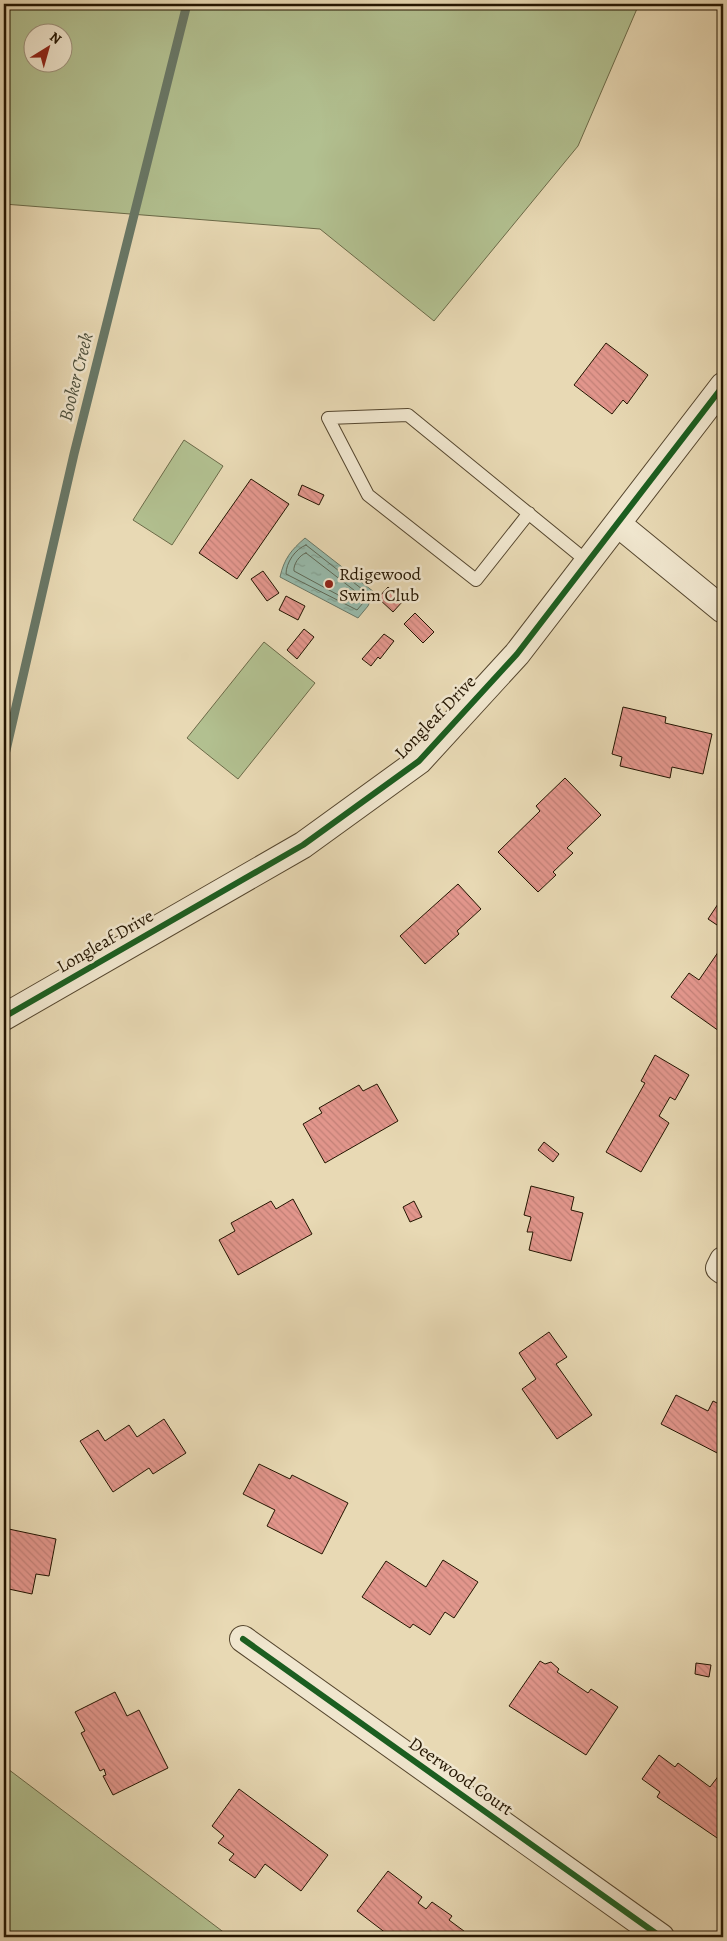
<svg xmlns="http://www.w3.org/2000/svg" width="727" height="1941" viewBox="0 0 727 1941" font-family="Alegreya,serif">
	<style>
		.park { fill: #b2c090; stroke: #6b6a48; fill-rule: evenodd }
		.water { fill: url(#water-ripples); stroke: #697867 }
		.lines { fill: none; stroke-linecap: round; stroke-linejoin: round }
		.shore { stroke: #5e6856; stroke-width: 1 }
		.stream { stroke: #697867; stroke-width: 9 }
		.building { fill: url(#building-back-hatch); stroke: #241501 }
		.service-casing { stroke: #55462e; stroke-width: 14 }
		.minor-casing { stroke: #55462e; stroke-width: 28 }
		.service { stroke: #f0e6ce; stroke-width: 12 }
		.minor { stroke: #f0e6ce; stroke-width: 26 }
		.cycleway-casing { stroke: #f0e6ce; stroke-width: 9 }
		.cycleway { stroke: #1b5e20; stroke-width: 6 }
		.poi-dot { fill: #8f2418; stroke: #f0e6ce; stroke-width: 2 }
		.labels { text-anchor: middle; dominant-baseline: central; stroke-width: 5; stroke-linejoin: round; paint-order: stroke }
		.poi-label { font-size: 18px; fill: #241501; stroke: #f0e6ce; text-anchor: start }
		.street-label { font-size: 18px; fill: #241501; stroke: #f0e6ce }
		.water-label { font-size: 19px; font-style: italic; fill: #4c4f3c; stroke: #f0e6ce }
	</style>
	<defs>
		<pattern id="water-ripples" width="26" height="14" patternUnits="userSpaceOnUse" patternTransform="scale(1.25)"><rect width="26" height="14" fill="#97baab"/><path d="M2 4q2-2 4 0t4 0M15 11q2-2 4 0t4 0" fill="none" stroke="#829f91"/></pattern>
		<pattern id="building-back-hatch" width="6" height="6" patternUnits="userSpaceOnUse" patternTransform="scale(1.25)"><rect width="6" height="6" fill="#e2968c"/><path d="M-1 5l2 2M0 0l6 6M5-1l2 2" fill="none" stroke="#c28077"/></pattern>
	</defs>
	<rect width="100%" height="100%" fill="#e8d9b4"/>
	<filter id="stains"><feTurbulence type="fractalNoise" baseFrequency=".004" numOctaves="4"/><feColorMatrix values="0 0 0 0 .2 0 0 0 0 .09 0 0 0 0 .02 0 0 0 .5 -.17"/></filter>
	<radialGradient id="worn" r=".72"><stop offset=".6" stop-color="#630" stop-opacity="0"/><stop offset="1" stop-color="#630" stop-opacity=".3"/></radialGradient>
	<g class="park">
		<path d="M4 4H639L578 146 434 321 320 229 4 204ZM32 32H62V62H32Z"/>
		<path d="M184 440 223 466 172 545 133 520Z"/>
		<path d="M264 642 315 683 238 779 187 738Z"/>
		<path d="M4 1766 230 1937H4Z"/>
	</g>
	<path class="water" d="M305 538 374 592 368 606 358 618 280 577C284 559 291 550 305 538Z"/>
	<g class="lines">
		<g class="shore">
			<path d="M306 545 367 593 363 603 357 610 286 574C286 563 295 549 306 545Z"/>
			<path d="M306 553 359 594 356 602 353 603 294 571C293 565 299 555 306 553Z"/>
		</g>
		<path class="stream" d="M4 759 74 454 187 4"/>
	</g>
	<g class="building">
		<path d="M606 343 648 375 627 404 623 400 612 414 574 385Z"/>
		<path d="M251 479 289 504 237 579 199 553Z"/>
		<path d="M302 485 324 495 319 505 298 495Z"/>
		<path d="M263 571 279 593 267 601 251 579Z"/>
		<path d="M388 587 403 601 393 612 378 598Z"/>
		<path d="M286 596 305 606 298 620 279 610Z"/>
		<path d="M415 613 434 632 423 643 404 624Z"/>
		<path d="M304 629 314 637 297 659 287 650Z"/>
		<path d="M384 634 394 641 380 659 378 657 371 666 362 659Z"/>
		<path d="M623 707 666 717 665 723 712 734 703 774 672 767 670 778 620 766 622 757 612 754Z"/>
		<path d="M565 778 601 815 567 848 573 853 553 872 556 875 538 892 498 852 540 811 536 806Z"/>
		<path d="M458 884 481 909 457 931 459 934 425 964 400 936Z"/>
		<path d="M718 904 723 908V916L717 925 708 919Z"/>
		<path d="M723 945V1025L719 1031 671 997 689 973 699 980Z"/>
		<path d="M655 1055 689 1075 675 1100 670 1097 659 1116 669 1123 641 1172 606 1152 645 1083 641 1081Z"/>
		<path d="M377 1084 398 1121 325 1163 303 1124 322 1113 319 1108 359 1085 363 1091Z"/>
		<path d="M544 1142 559 1154 553 1162 538 1150Z"/>
		<path d="M531 1186 574 1197 571 1210 583 1213 571 1261 529 1250 533 1232H527L531 1217 524 1215Z"/>
		<path d="M293 1199 312 1234 238 1275 219 1240 235 1231 231 1223 271 1201 276 1209Z"/>
		<path d="M414 1201 422 1217 410 1222 403 1207Z"/>
		<path d="M549 1332 567 1357 556 1364 592 1415 557 1439 522 1389 536 1379 519 1353Z"/>
		<path d="M676 1395 708 1411 713 1401 723 1406V1456L661 1424Z"/>
		<path d="M164 1419 186 1453 153 1474 149 1468 113 1492 80 1441 98 1430 105 1441 129 1425 137 1437Z"/>
		<path d="M259 1464 290 1479 292 1475 348 1503 322 1554 267 1526 275 1510 243 1494Z"/>
		<path d="M4 1528 56 1539 49 1576 36 1574 32 1594 4 1588Z"/>
		<path d="M443 1560 478 1582 454 1618 445 1612 430 1635 413 1624 410 1628 362 1597 386 1561 426 1587Z"/>
		<path d="M540 1661 545 1664 551 1662 559 1669 557 1672 588 1693 591 1689 618 1707 586 1755 509 1706Z"/>
		<path d="M696 1663 711 1665 709 1677 695 1674Z"/>
		<path d="M115 1692 127 1716 139 1710 168 1768 113 1795 103 1776 106 1775 104 1769 100 1771 81 1733 85 1731 75 1712Z"/>
		<path d="M659 1755 675 1767 678 1763 710 1787 723 1770V1842L657 1797 660 1792 642 1779Z"/>
		<path d="M239 1789 328 1855 301 1891 265 1864 255 1878 229 1860 234 1854 218 1843 224 1836 212 1826Z"/>
		<path d="M388 1871 422 1897 418 1903 426 1909 432 1902 452 1916 449 1920 472 1937H391L357 1911Z"/>
	</g>
	<g class="lines">
		<g class="service-casing">
			<path id="service" d="M529 513 476 580 368 495 328 418 408 415 588 562"/>
		</g>
		<g class="minor-casing">
			<g id="minor">
				<path d="M618 524 723 610"/>
				<path d="M4 1017 303 845 419 761 517 654 723 386"/>
				<path d="M723 1260 719 1268 723 1271"/>
				<path d="M243 1639 661 1937"/>
			</g>
		</g>
		<use href="#service" class="service"/>
		<use href="#minor" class="minor"/>
		<g class="cycleway-casing">
			<g id="cycleway">
				<path d="M4 1017 303 845 419 761 517 654 723 386"/>
				<path d="M243 1639 661 1937"/>
			</g>
		</g>
		<use href="#cycleway" class="cycleway"/>
	</g>
	<circle class="poi-dot" cx="329" cy="584" r="5"/>
	<g class="labels">
		<g class="poi-label">
			<text x="339" y="574">Rdigewood<tspan x="339" dy="21">Swim Club</tspan></text>
		</g>
		<g class="street-label">
			<text transform="translate(435 717) rotate(-46)">Longleaf Drive</text>
			<text transform="translate(105 941) rotate(-30)">Longleaf Drive</text>
			<text transform="translate(461 1776) rotate(35)">Deerwood Court</text>
		</g>
		<g class="water-label">
			<text transform="translate(76 377) rotate(-76)">Booker Creek</text>
		</g>
	</g>
	<rect width="727" height="1941" fill="none" stroke="#e8d9b4" stroke-width="20"/>
	<rect x="5" y="5" width="717" height="1931" fill="none" stroke="#241501" stroke-width="2.5"/>
	<rect x="10" y="10" width="707" height="1921" fill="none" stroke="#241501"/>
	<g transform="translate(48 48) rotate(37)"><circle r="24" fill="#f0e6ce" stroke="#9e927c"/>
	<path d="M0-4L9 19L0 12L-9 19Z" fill="#8f2418"/>
	<text y="-8" font-size="14" font-weight="bold" text-anchor="middle" fill="#241501">N</text>
	</g>
	<rect width="100%" height="100%" filter="url(#stains)"/>
	<rect width="100%" height="100%" fill="url(#worn)"/>
</svg>
